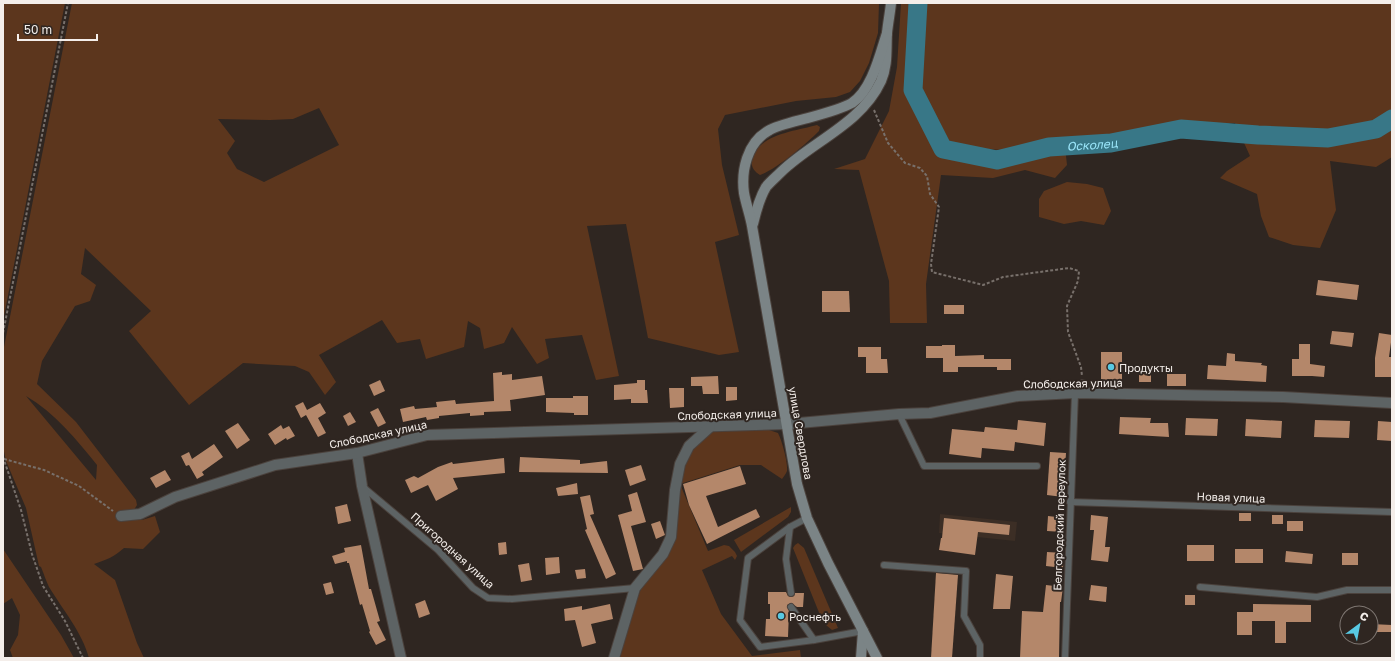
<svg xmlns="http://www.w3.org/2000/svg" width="1395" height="661" viewBox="0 0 1395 661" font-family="'Golos Text',sans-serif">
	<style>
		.built { fill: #3c2e25 }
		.green { fill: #5c361d; fill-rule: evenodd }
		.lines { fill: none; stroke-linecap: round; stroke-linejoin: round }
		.river { stroke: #387787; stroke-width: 19 }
		.building { fill: #b4876a }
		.lane-casing { stroke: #4b423d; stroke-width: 8 }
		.street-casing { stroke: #4b423d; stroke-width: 12 }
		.secondary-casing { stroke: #4b423d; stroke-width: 12 }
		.path { stroke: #78706b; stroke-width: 2; stroke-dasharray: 3 2; stroke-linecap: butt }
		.lane { stroke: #5d6364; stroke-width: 6 }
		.street { stroke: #5d6364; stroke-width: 10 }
		.secondary { stroke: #7b8486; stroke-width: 10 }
		.poi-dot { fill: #58c9e3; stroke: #2f2621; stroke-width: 1.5 }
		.labels { text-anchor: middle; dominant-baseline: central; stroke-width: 4; stroke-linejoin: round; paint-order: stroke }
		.poi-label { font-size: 11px; fill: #f4eeea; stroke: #2f2621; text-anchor: start }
		.street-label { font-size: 11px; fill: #f4eeea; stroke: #2f2621 }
		.water-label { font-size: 12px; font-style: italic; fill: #9be6fa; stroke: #2f2621 }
	</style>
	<rect width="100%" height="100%" fill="#2f2621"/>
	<path class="built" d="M940 514 1017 522 1015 541 939 533Z"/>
	<g class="green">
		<path d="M3 3H65L3 321Z"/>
		<path d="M72 3H879L878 33 869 63 860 81 850 92 836 97 796 101 725 115 718 129 722 165 739 235 715 242 739 352 719 355 648 338 626 224 587 226 619 376 596 380 582 335 545 339 549 358 537 364 512 327 504 343 484 349 480 328 468 321 464 347 426 359 420 339 397 343 382 320 319 355 336 382 325 395 309 372 295 366 243 363 189 405 129 331 151 311 85 248 81 274 96 285 90 301 75 306 42 361 37 384 76 422 136 500 137 505 129 518 142 520 155 516 160 532 143 549 124 548C114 557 106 560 94 564L115 580 137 643 144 658H89C82 632 63 610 49 587 46 581 44 574 41 567L39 566 26 508 6 461 3 447V352ZM319 108 339 145 264 182 237 169 227 153 235 141 218 119 270 120 293 119ZM26 396C55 413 76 439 97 465L96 480Z"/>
		<path d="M901 3H914L909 91 940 154 1002 150 945 146 919 89 923 3H1392V157L1376 167 1330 161 1336 210 1320 248 1293 245 1269 237 1261 216 1257 194 1220 178 1227 171 1250 156 1235 123 1179 126 1108 140 1064 137 1067 165 1055 178 1025 170 993 178 941 175 926 284 927 323H890L889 281 859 170 834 169 865 159 889 111 897 67Z"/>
		<path d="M817 125 820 127 819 131C806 144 777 169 760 175 754 171 751 168 752 160 758 134 796 131 817 125Z"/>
		<path d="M1067 182 1087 184 1103 188 1111 211 1104 225 1081 221 1064 224 1039 217V199L1044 191Z"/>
		<path d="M715 430H769L778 433C782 441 788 462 787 471 786 474 784 476 782 479L761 465H740L680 484 708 551 724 545 729 546 735 552 737 556 735 560 732 556 702 570 721 614 752 656 800 650 801 658H620L628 621 641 589 670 552 676 533 678 489 685 464 695 447Z"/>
		<path d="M791 507V512L788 517 741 552 734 540Z"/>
		<path d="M798 543 804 548 838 628 832 630 826 625 820 615 793 548 795 545Z"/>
		<path d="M3 549 61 635 74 658H13L10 650 18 635 20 615 12 598 3 604Z"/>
	</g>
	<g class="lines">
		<path class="river" id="s1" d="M918 3 913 90 943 149 997 160 1049 147 1111 143 1181 129 1258 135 1328 138 1376 129 1392 119"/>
	</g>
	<g class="building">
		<path d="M1318 280 1359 285 1357 300 1316 295Z"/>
		<path d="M822 291H849L850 312H822Z"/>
		<rect x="944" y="305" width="20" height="9"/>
		<path d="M1332 331 1354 333 1352 347 1330 344Z"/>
		<path d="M1379 333 1392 335 1389 357H1392V377H1375V358Z"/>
		<path d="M1299 344H1310V364L1325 366 1324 377 1312 376H1292V359H1299Z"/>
		<path d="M942 345H955V356L984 355V359H1011V370H997V367H958V372H943V358H926V346H942Z"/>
		<path d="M858 347H881V359H887L888 373H866V357H858Z"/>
		<rect x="1101" y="352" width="21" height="30"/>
		<path d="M1227 353 1235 354V361L1262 363 1261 365 1267 366 1266 382 1207 379 1208 365 1226 366Z"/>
		<rect x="1139" y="366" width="12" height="16"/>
		<path d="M502 372V375L512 374V380L542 376 545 395 510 400 511 411 484 412V415L470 416V413L439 416V418L427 420 426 417 403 422 400 409 414 406 415 409 437 407 436 402 455 400 456 404 494 401 493 373Z"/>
		<rect x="1167" y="374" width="19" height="12"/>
		<path d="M718 376 719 394H703L702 386H691V377Z"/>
		<path d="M380 380 385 391 374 396 369 385Z"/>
		<path d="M637 380H645V390H647L648 403H631V399L614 400V385L637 383Z"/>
		<path d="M726 387H737V400L726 401Z"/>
		<path d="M669 388H684V407L670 408Z"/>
		<path d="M573 396H588V415H574V413L546 412V398H573Z"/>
		<path d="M303 402 307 410 320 403 326 413 318 418 326 433 318 437 306 415 301 418 295 406Z"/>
		<path d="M378 408 386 423 378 427 370 412Z"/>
		<path d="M350 412 356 422 348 426 343 416Z"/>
		<path d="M1120 417 1151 418 1150 423H1168L1169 437 1119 434Z"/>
		<path d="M1186 418 1218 419 1217 436 1185 435Z"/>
		<path d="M1246 419 1282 421 1281 438 1245 436Z"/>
		<path d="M1018 420 1046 423 1044 446 1015 442 1014 451 982 448 981 458 949 454 952 429 984 432 985 427 1017 430Z"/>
		<path d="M1315 420 1350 421 1349 438 1314 437Z"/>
		<path d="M1378 421 1392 422V441L1377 440Z"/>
		<path d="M238 423 250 440 237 449 225 431Z"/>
		<path d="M281 425 283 429 289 426 295 436 287 440 286 438 275 445 268 434Z"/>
		<path d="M214 444 223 457 202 472 204 475 197 479 189 465 186 466 181 456 189 452 192 459Z"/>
		<path d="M1050 452 1066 453 1063 497 1047 495Z"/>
		<path d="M520 457 580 460V464L607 461 608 473 519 472Z"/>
		<path d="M504 458 505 473 453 478 458 489 436 501 428 485 411 493 405 480 414 476 418 478 438 467 452 462 453 464Z"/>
		<path d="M641 465 646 480 630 486 625 470Z"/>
		<path d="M740 466 746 484 706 496 718 527 756 509 760 517 707 544 689 505 683 484Z"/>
		<path d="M165 470 171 480 156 488 150 478Z"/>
		<path d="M577 483 578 494 558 496 556 488Z"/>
		<path d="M637 492 646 522 631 526 643 569 633 571 618 515 632 511 628 495Z"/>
		<path d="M590 495 594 514 590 515 616 574 606 579 585 530 587 529 580 497Z"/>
		<path d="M347 504 351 521 338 524 335 507Z"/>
		<rect x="1239" y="513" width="12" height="8"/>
		<path d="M1091 515 1108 517 1105 547H1110L1108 562 1091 560 1094 530H1090Z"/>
		<rect x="1272" y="515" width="11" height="9"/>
		<path d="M1048 516 1065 518 1063 532 1047 531Z"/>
		<path d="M944 518 1010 525 1009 535 978 532 975 555 939 550 941 538H942Z"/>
		<path d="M660 521 665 535 656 539 651 524Z"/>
		<rect x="1287" y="521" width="16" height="10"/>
		<path d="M506 542 507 554 499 555 498 543Z"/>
		<path d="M361 545 369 589H371L380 621 377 622 386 640 376 645 369 632 370 631 362 604 360 605 349 563H347V561L335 564 332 556 345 552 344 548Z"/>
		<rect x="1187" y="545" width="27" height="16"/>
		<rect x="1235" y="549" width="28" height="14"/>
		<path d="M1286 551 1313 554 1312 564 1285 562Z"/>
		<path d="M1047 552 1064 553 1063 568 1046 566Z"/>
		<rect x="1342" y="553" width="16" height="12"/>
		<path d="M559 557 560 573 546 575 545 558Z"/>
		<path d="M529 563 532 580 521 582 518 565Z"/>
		<path d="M585 569 586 578 577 579 575 570Z"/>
		<path d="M936 573 958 575 952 658H931Z"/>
		<path d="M996 574 1013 576 1010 609H993Z"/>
		<path d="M331 582 334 593 326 595 323 584Z"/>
		<path d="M1046 585 1063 587 1061 602H1060L1059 658H1020L1022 611 1043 612Z"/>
		<path d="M1091 585 1107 587 1106 602 1089 600Z"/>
		<path d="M768 592H786L788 596 791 597 794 596 795 593H804L803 607H797L791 603 787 605 789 611 788 637 765 636 766 619H770V604H768Z"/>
		<rect x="1185" y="595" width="10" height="10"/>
		<path d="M425 600 430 614 419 618 415 604Z"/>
		<path d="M610 604 613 619 591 624 596 643 582 647 575 620 565 621 564 609 582 606V610Z"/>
		<path d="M1253 604 1311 605V622H1286V643H1275V621H1252V635H1237V612H1253Z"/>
		<path d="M1371 624 1392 625V632H1371Z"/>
	</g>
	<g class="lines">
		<g class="lane-casing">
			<g id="lane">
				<path d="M1083 383 1085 393"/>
				<path d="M899 414 924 466H1037"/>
				<path d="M363 487 438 550 473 588 488 598 512 599 635 588"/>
				<path d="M1070 502 1392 512"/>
				<path d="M807 518 790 527 748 558 740 620 760 647 814 640 863 631"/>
				<path d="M790 527 786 559 791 593"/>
				<path d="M884 565 966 571 964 616 980 645V658"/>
				<path d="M1200 587 1317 597 1347 590H1392"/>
				<path d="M791 607 814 640"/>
				<path d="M1065 658 1075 393"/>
			</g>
		</g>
		<g class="street-casing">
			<g id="street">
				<path d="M357 453 362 486 401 658"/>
				<path d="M121 516 140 514 175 497 275 465 357 453 427 435 788 424 899 414 930 413 1018 396 1075 393 1283 397 1392 403"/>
				<path d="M614 658 635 588 663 554 671 537 675 490 680 464 689 446 710 427"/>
			</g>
		</g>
		<g class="secondary-casing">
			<g id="secondary">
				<path d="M753 224C756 211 759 199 766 187 770 182 776 177 781 172 813 141 861 124 881 81 888 65 886 50 887 33 888 23 890 13 891 3"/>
				<path d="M861 658 863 631"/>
				<path d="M877 658 828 563 807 518 797 484 752 226C750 215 746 204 744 193 741 171 747 143 768 131 777 125 797 121 808 118 819 115 843 108 852 103 872 90 880 54 887 33"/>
			</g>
		</g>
		<g class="path">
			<path d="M874 110 888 143 905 163 920 168 927 176 930 194 939 207 931 264 932 272 983 285 1003 277 1069 268 1079 271 1078 281 1067 306 1068 332 1081 367 1082 376"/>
			<path d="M3 333 68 3"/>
			<path d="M3 457 21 510 32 554 43 586 65 621 83 658"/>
			<path d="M4 459 44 470 79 486 113 511"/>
		</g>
		<use href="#lane" class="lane"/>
		<use href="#street" class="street"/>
		<use href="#secondary" class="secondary"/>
	</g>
	<g class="poi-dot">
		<circle cx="1111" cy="367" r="4"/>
		<circle cx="781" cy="616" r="4"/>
	</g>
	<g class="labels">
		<g class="poi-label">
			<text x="1119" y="367">Продукты</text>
			<text x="789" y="616">Роснефть</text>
		</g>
		<g class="street-label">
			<text transform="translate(1073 383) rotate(-1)">Слободская улица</text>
			<text transform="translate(727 414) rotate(-2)">Слободская улица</text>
			<text transform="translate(801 433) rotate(80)">улица Свердлова</text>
			<text transform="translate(378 434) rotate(-12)">Слободская улица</text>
			<text transform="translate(1231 497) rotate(2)">Новая улица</text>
			<text transform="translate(1059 525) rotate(-88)">Белгородский переулок</text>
			<text transform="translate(453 550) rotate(42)">Пригородная улица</text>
		</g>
		<g class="water-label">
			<text stroke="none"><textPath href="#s1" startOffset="305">Осколец</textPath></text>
		</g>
	</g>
	<rect width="1395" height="661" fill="none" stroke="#f4eeea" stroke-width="8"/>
	<g transform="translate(1359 625) rotate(32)"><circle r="19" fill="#2f2621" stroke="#7e7671"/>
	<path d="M0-3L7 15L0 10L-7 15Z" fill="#58c9e3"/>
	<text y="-6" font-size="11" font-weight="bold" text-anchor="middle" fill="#f4eeea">С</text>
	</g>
	<path d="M18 34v6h79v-6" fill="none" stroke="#f4eeea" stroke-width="2"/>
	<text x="24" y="34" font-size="12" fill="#f4eeea" stroke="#2f2621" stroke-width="3" paint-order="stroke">50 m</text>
</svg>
